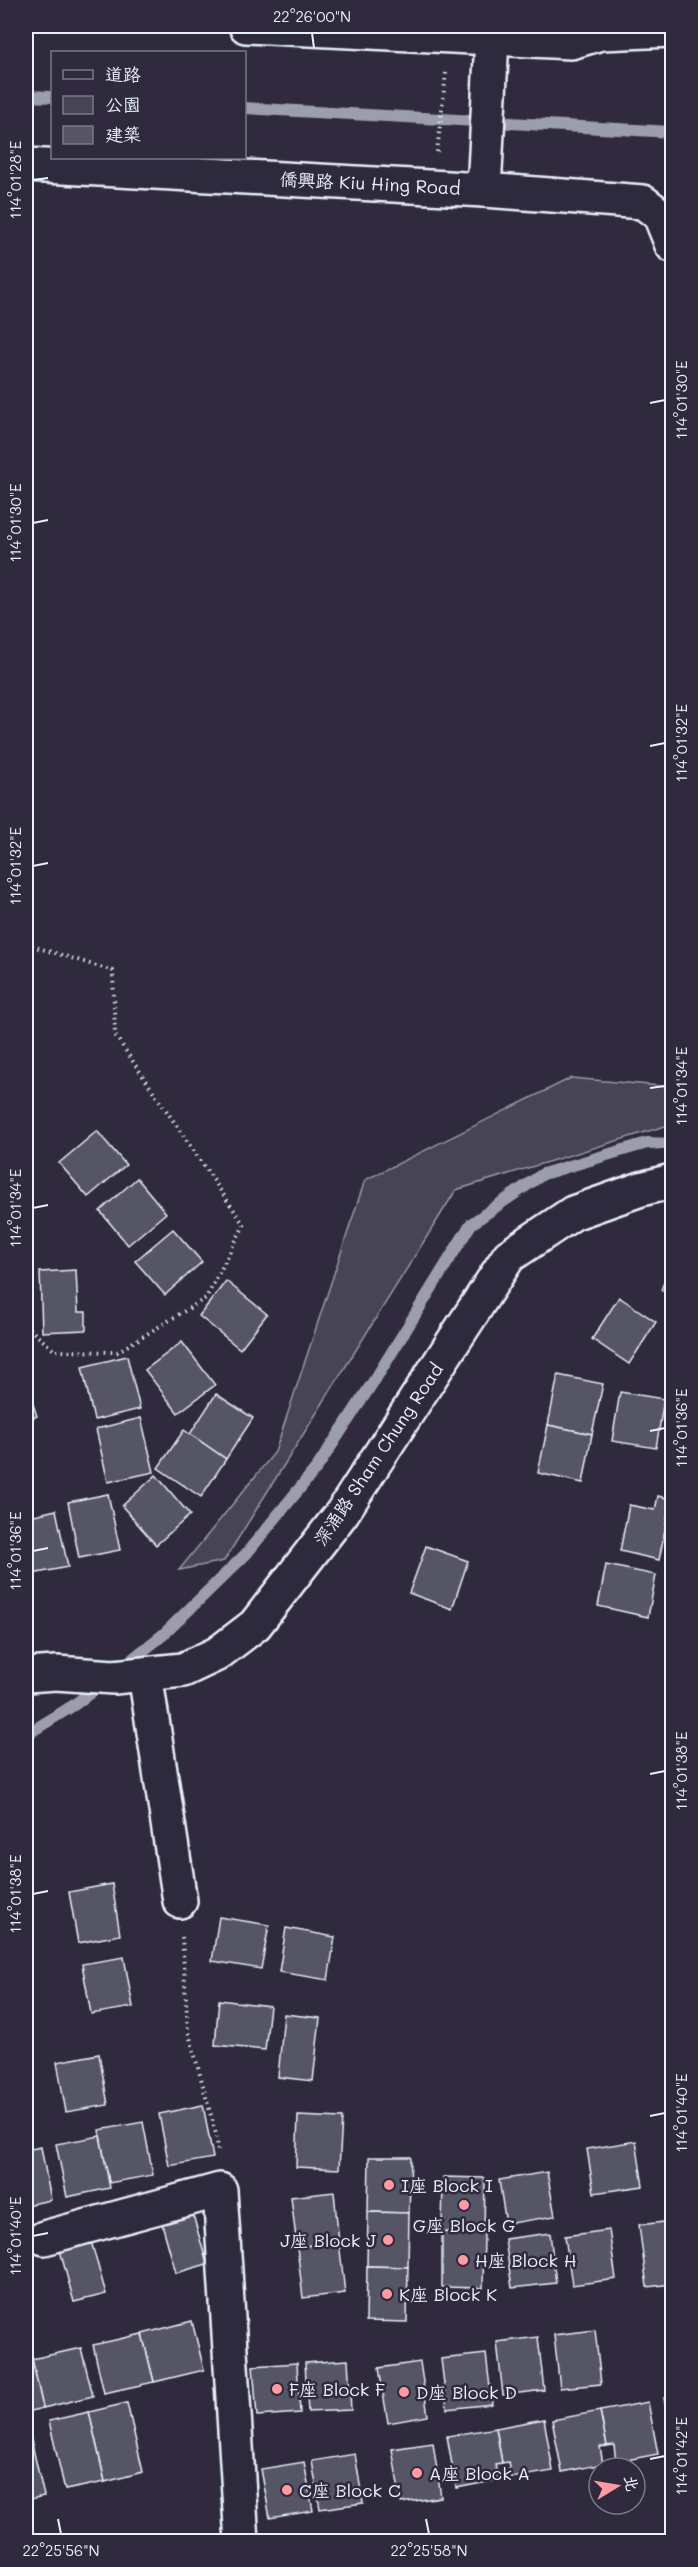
<svg xmlns="http://www.w3.org/2000/svg" width="698" height="2567" viewBox="0 0 698 2567" font-family="Mali,'LXGW WenKai TC',sans-serif">
	<style>
		.green { fill: #464455; stroke: #979aa6; stroke-width: 1.5 }
		.lines { fill: none; stroke-linecap: round; stroke-linejoin: round }
		.stream { stroke: #9c9fab; stroke-width: 12 }
		.building { fill: #575565; stroke: #e8f1f8; stroke-width: 1.5 }
		.minor-casing { stroke: #e8f1f8; stroke-width: 38 }
		.tertiary-casing { stroke: #e8f1f8; stroke-width: 38 }
		.path { stroke: #e8f1f8; stroke-width: 4; stroke-dasharray: 1.5 4.5; stroke-linecap: butt }
		.minor { stroke: #2f2a3d; stroke-width: 33 }
		.tertiary { stroke: #2f2a3d; stroke-width: 33 }
		.ticks { fill: none; stroke: #e8f1f8; stroke-width: 2 }
		.poi-dot { fill: #ff9aa2; stroke: #2f2a3d; stroke-width: 2 }
		.labels { text-anchor: middle; dominant-baseline: central; stroke-width: 5; stroke-linejoin: round; paint-order: stroke }
		.street-label { font-size: 18px; fill: #e8f1f8; stroke: #2f2a3d }
		.poi-label { font-size: 18px; fill: #e8f1f8; stroke: #2f2a3d; text-anchor: start }
		.neatline { fill: none; stroke: #e8f1f8; stroke-width: 2 }
		.ticks-label { font-size: 15px; text-anchor: middle; fill: #e8f1f8 }
	</style>
	<rect width="100%" height="100%" fill="#2f2a3d"/>
	<filter id="ink" filterUnits="userSpaceOnUse"><feTurbulence type="fractalNoise" baseFrequency=".0167" numOctaves="2"/><feDisplacementMap in="SourceGraphic" scale="12" xChannelSelector="R" yChannelSelector="G"/><feConvolveMatrix kernelMatrix="1 2 1 2 8 2 1 2 1" color-interpolation-filters="sRGB"/></filter>
	<g filter="url(#ink)">
		<path class="green" d="M571 1078 672 1087V1124L456 1190 224 1561 179 1570 275 1452 365 1180Z"/>
		<g class="lines">
			<g class="stream">
				<path d="M26 96 52 97"/>
				<path d="M244 108 672 132"/>
				<path d="M120 1669 164 1634 246 1554 318 1466 381 1370 471 1224 543 1174 647 1143 672 1144"/>
				<path d="M26 1735 74 1705 104 1682"/>
			</g>
		</g>
		<g class="building">
			<path d="M97 1131 126 1165 88 1197 59 1163Z"/>
			<path d="M137 1178 166 1213 128 1245 100 1211Z"/>
			<path d="M173 1229 202 1262 165 1295 135 1261Z"/>
			<path d="M672 1262V1295L661 1290Z"/>
			<path d="M76 1270 78 1312H86V1330L42 1332 40 1272Z"/>
			<path d="M226 1281 267 1314 240 1349 199 1316Z"/>
			<path d="M619 1297 656 1322 629 1364 592 1339Z"/>
			<path d="M182 1342 215 1385 178 1413 145 1370Z"/>
			<path d="M127 1356 140 1409 94 1420 82 1367Z"/>
			<path d="M558 1375 603 1384 592 1434 548 1425Z"/>
			<path d="M26 1384 37 1416 26 1420Z"/>
			<path d="M620 1392 664 1399 656 1448 612 1441Z"/>
			<path d="M216 1394 253 1418 226 1459 190 1434Z"/>
			<path d="M141 1418 154 1472 108 1482 96 1429Z"/>
			<path d="M548 1425 592 1434 583 1483 538 1473Z"/>
			<path d="M184 1430 226 1459 201 1497 158 1468Z"/>
			<path d="M156 1475 190 1515 156 1545 122 1506Z"/>
			<path d="M108 1494 120 1550 79 1558 68 1502Z"/>
			<path d="M658 1496 671 1499 659 1560 620 1551 629 1505 655 1510Z"/>
			<path d="M56 1510 68 1567 27 1575 26 1517Z"/>
			<path d="M426 1546 468 1561 452 1609 409 1593Z"/>
			<path d="M606 1565 656 1575 648 1617 598 1606Z"/>
			<path d="M112 1884 120 1935 78 1943 69 1892Z"/>
			<path d="M219 1917 269 1925 261 1969 212 1961Z"/>
			<path d="M286 1928 335 1937 328 1980 279 1972Z"/>
			<path d="M124 1957 133 2007 91 2014 82 1964Z"/>
			<path d="M219 2000 270 2006 265 2050 215 2045Z"/>
			<path d="M284 2014 320 2018 313 2081 278 2077Z"/>
			<path d="M99 2054 108 2105 66 2112 57 2062Z"/>
			<path d="M203 2105 213 2158 169 2166 159 2114Z"/>
			<path d="M298 2116 342 2118 339 2169 296 2167Z"/>
			<path d="M143 2122 153 2175 109 2183 99 2130Z"/>
			<path d="M100 2136 110 2188 67 2197 56 2144Z"/>
			<path d="M636 2141 643 2186 594 2193 587 2149Z"/>
			<path d="M41 2147 51 2200 26 2205V2150Z"/>
			<path d="M369 2157H411L409 2213 368 2212Z"/>
			<path d="M547 2172 555 2216 506 2224 499 2180Z"/>
			<path d="M443 2177 485 2178 484 2233 442 2232Z"/>
			<path d="M334 2192 339 2242 297 2247 291 2197Z"/>
			<path d="M190 2204 207 2264 176 2273 159 2213Z"/>
			<path d="M368 2212 409 2213 408 2267 367 2266Z"/>
			<path d="M672 2221V2284L647 2287 639 2225Z"/>
			<path d="M609 2230 616 2279 572 2285 565 2236Z"/>
			<path d="M442 2232 484 2233 483 2288 442 2287Z"/>
			<path d="M550 2233 556 2283 512 2288 505 2239Z"/>
			<path d="M89 2234 106 2294 74 2302 58 2243Z"/>
			<path d="M339 2242 345 2293 303 2298 297 2247Z"/>
			<path d="M367 2266 408 2267 407 2322 366 2321Z"/>
			<path d="M192 2321 204 2370 154 2382 142 2334Z"/>
			<path d="M595 2330 601 2384 560 2388 554 2335Z"/>
			<path d="M142 2334 154 2382 104 2393 93 2345Z"/>
			<path d="M538 2337 544 2390 503 2395 497 2342Z"/>
			<path d="M81 2348 93 2396 43 2408 32 2359Z"/>
			<path d="M486 2354 492 2404 447 2409 441 2359Z"/>
			<path d="M32 2359 43 2408 26 2412V2361Z"/>
			<path d="M348 2360 351 2410 308 2412 305 2363Z"/>
			<path d="M420 2362 428 2416 388 2423 379 2368Z"/>
			<path d="M297 2363 300 2413 257 2416 253 2366Z"/>
			<path d="M672 2397V2433L671 2434 664 2398Z"/>
			<path d="M648 2402 658 2454 616 2462 614 2445 607 2446 600 2411Z"/>
			<path d="M127 2403 143 2472 105 2482 89 2412Z"/>
			<path d="M600 2411 607 2446 600 2447 603 2464 562 2472 552 2420Z"/>
			<path d="M89 2412 105 2482 65 2490 49 2421Z"/>
			<path d="M544 2419 553 2471 511 2478 508 2462 502 2463 496 2428Z"/>
			<path d="M26 2427H28L44 2496 26 2500Z"/>
			<path d="M496 2428 502 2463 495 2464 498 2480 456 2488 447 2436Z"/>
			<path d="M433 2443 441 2497 401 2503 392 2449Z"/>
			<path d="M355 2454 363 2503 320 2509 312 2461Z"/>
			<path d="M304 2462 313 2511 270 2518 261 2469Z"/>
		</g>
		<g class="lines">
			<g class="minor-casing">
				<g id="minor">
					<path d="M26 165 484 190"/>
					<path d="M145 1674 180 1901"/>
					<path d="M26 1675 56 1673 114 1677 183 1670 217 1654 255 1625 342 1513 509 1256 573 1213 641 1189 672 1181"/>
					<path d="M44 2238 220 2190 242 2542"/>
				</g>
			</g>
			<g class="tertiary-casing">
				<g id="tertiary">
					<path d="M246 26 571 42 601 33 672 30"/>
					<path d="M492 39 484 190 643 202 660 215 672 245"/>
				</g>
			</g>
			<g class="path">
				<path d="M437 152 446 73"/>
				<path d="M26 944 113 971 115 1035 244 1225 206 1298 117 1352 55 1351 26 1326"/>
				<path d="M182 1937 188 2030 217 2138 218 2154"/>
			</g>
			<use href="#minor" class="minor"/>
			<use href="#tertiary" class="tertiary"/>
		</g>
	</g>
	<path class="ticks" d="M312 33 314 48M33 180 48 178M650 403 665 400M33 523 48 520M650 746 665 743M33 866 48 863M650 1088 665 1086M33 1208 48 1205M650 1431 665 1428M33 1551 48 1548M650 1774 665 1771M33 1894 48 1891M650 2116 665 2113M33 2236 48 2233M650 2459 665 2456M58 2519 61 2534M426 2519 429 2534"/>
	<g class="poi-dot">
		<circle cx="389" cy="2185" r="6"/>
		<circle cx="464" cy="2205" r="6"/>
		<circle cx="388" cy="2240" r="6"/>
		<circle cx="463" cy="2260" r="6"/>
		<circle cx="387" cy="2294" r="6"/>
		<circle cx="277" cy="2389" r="6"/>
		<circle cx="404" cy="2392" r="6"/>
		<circle cx="417" cy="2473" r="6"/>
		<circle cx="287" cy="2490" r="6"/>
	</g>
	<g class="labels">
		<g class="street-label">
			<text transform="translate(370 183) rotate(3)">僑興路 Kiu Hing Road</text>
			<text transform="translate(378 1454) rotate(-56)">深涌路 Sham Chung Road</text>
		</g>
		<g class="poi-label">
			<text x="401" y="2185">I座 Block I</text>
			<text x="464" y="2225" text-anchor="middle">G座 Block G</text>
			<text x="376" y="2240" text-anchor="end">J座 Block J</text>
			<text x="475" y="2260">H座 Block H</text>
			<text x="399" y="2294">K座 Block K</text>
			<text x="289" y="2389">F座 Block F</text>
			<text x="416" y="2392">D座 Block D</text>
			<text x="429" y="2473">A座 Block A</text>
			<text x="299" y="2490">C座 Block C</text>
		</g>
	</g>
	<rect width="698" height="2567" fill="none" stroke="#2f2a3d" stroke-width="66"/>
	<rect x="51" y="51" width="195" height="108" fill="#2f2a3d" stroke="#797a88" stroke-width="1.5"/>
	<rect x="63" y="70" width="30" height="9" fill="#2f2a3d" stroke="#797a88" stroke-width="1.5"/>
	<text x="105" y="81" font-size="18" fill="#e8f1f8">道路</text>
	<rect x="63" y="96" width="30" height="18" fill="#464455" stroke="#797a88" stroke-width="1.5"/>
	<text x="105" y="111" font-size="18" fill="#e8f1f8">公園</text>
	<rect x="63" y="126" width="30" height="18" fill="#575565" stroke="#797a88" stroke-width="1.5"/>
	<text x="105" y="141" font-size="18" fill="#e8f1f8">建築</text>
	<g transform="translate(617 2486) rotate(79)"><circle r="28" fill="#2f2a3d" stroke="#797a88" stroke-width="1.5"/>
	<path d="M0-4.5L10 22L0 15L-10 22Z" fill="#ff9aa2"/>
	<text y="-9" font-size="16" font-weight="bold" text-anchor="middle" fill="#e8f1f8">北</text>
	</g>
	<rect x="33" y="33" width="632" height="2501" class="neatline"/>
	<g class="ticks-label">
		<text x="312" y="22">22°26'00"N</text>
		<text transform="translate(16 180) rotate(-90)" y="5">114°01'28"E</text>
		<text transform="translate(682 400) rotate(-90)" y="5">114°01'30"E</text>
		<text transform="translate(16 523) rotate(-90)" y="5">114°01'30"E</text>
		<text transform="translate(682 743) rotate(-90)" y="5">114°01'32"E</text>
		<text transform="translate(16 866) rotate(-90)" y="5">114°01'32"E</text>
		<text transform="translate(682 1086) rotate(-90)" y="5">114°01'34"E</text>
		<text transform="translate(16 1208) rotate(-90)" y="5">114°01'34"E</text>
		<text transform="translate(682 1428) rotate(-90)" y="5">114°01'36"E</text>
		<text transform="translate(16 1551) rotate(-90)" y="5">114°01'36"E</text>
		<text transform="translate(682 1771) rotate(-90)" y="5">114°01'38"E</text>
		<text transform="translate(16 1894) rotate(-90)" y="5">114°01'38"E</text>
		<text transform="translate(682 2113) rotate(-90)" y="5">114°01'40"E</text>
		<text transform="translate(16 2236) rotate(-90)" y="5">114°01'40"E</text>
		<text transform="translate(682 2456) rotate(-90)" y="5">114°01'42"E</text>
		<text x="61" y="2556">22°25'56"N</text>
		<text x="429" y="2556">22°25'58"N</text>
	</g>
</svg>
